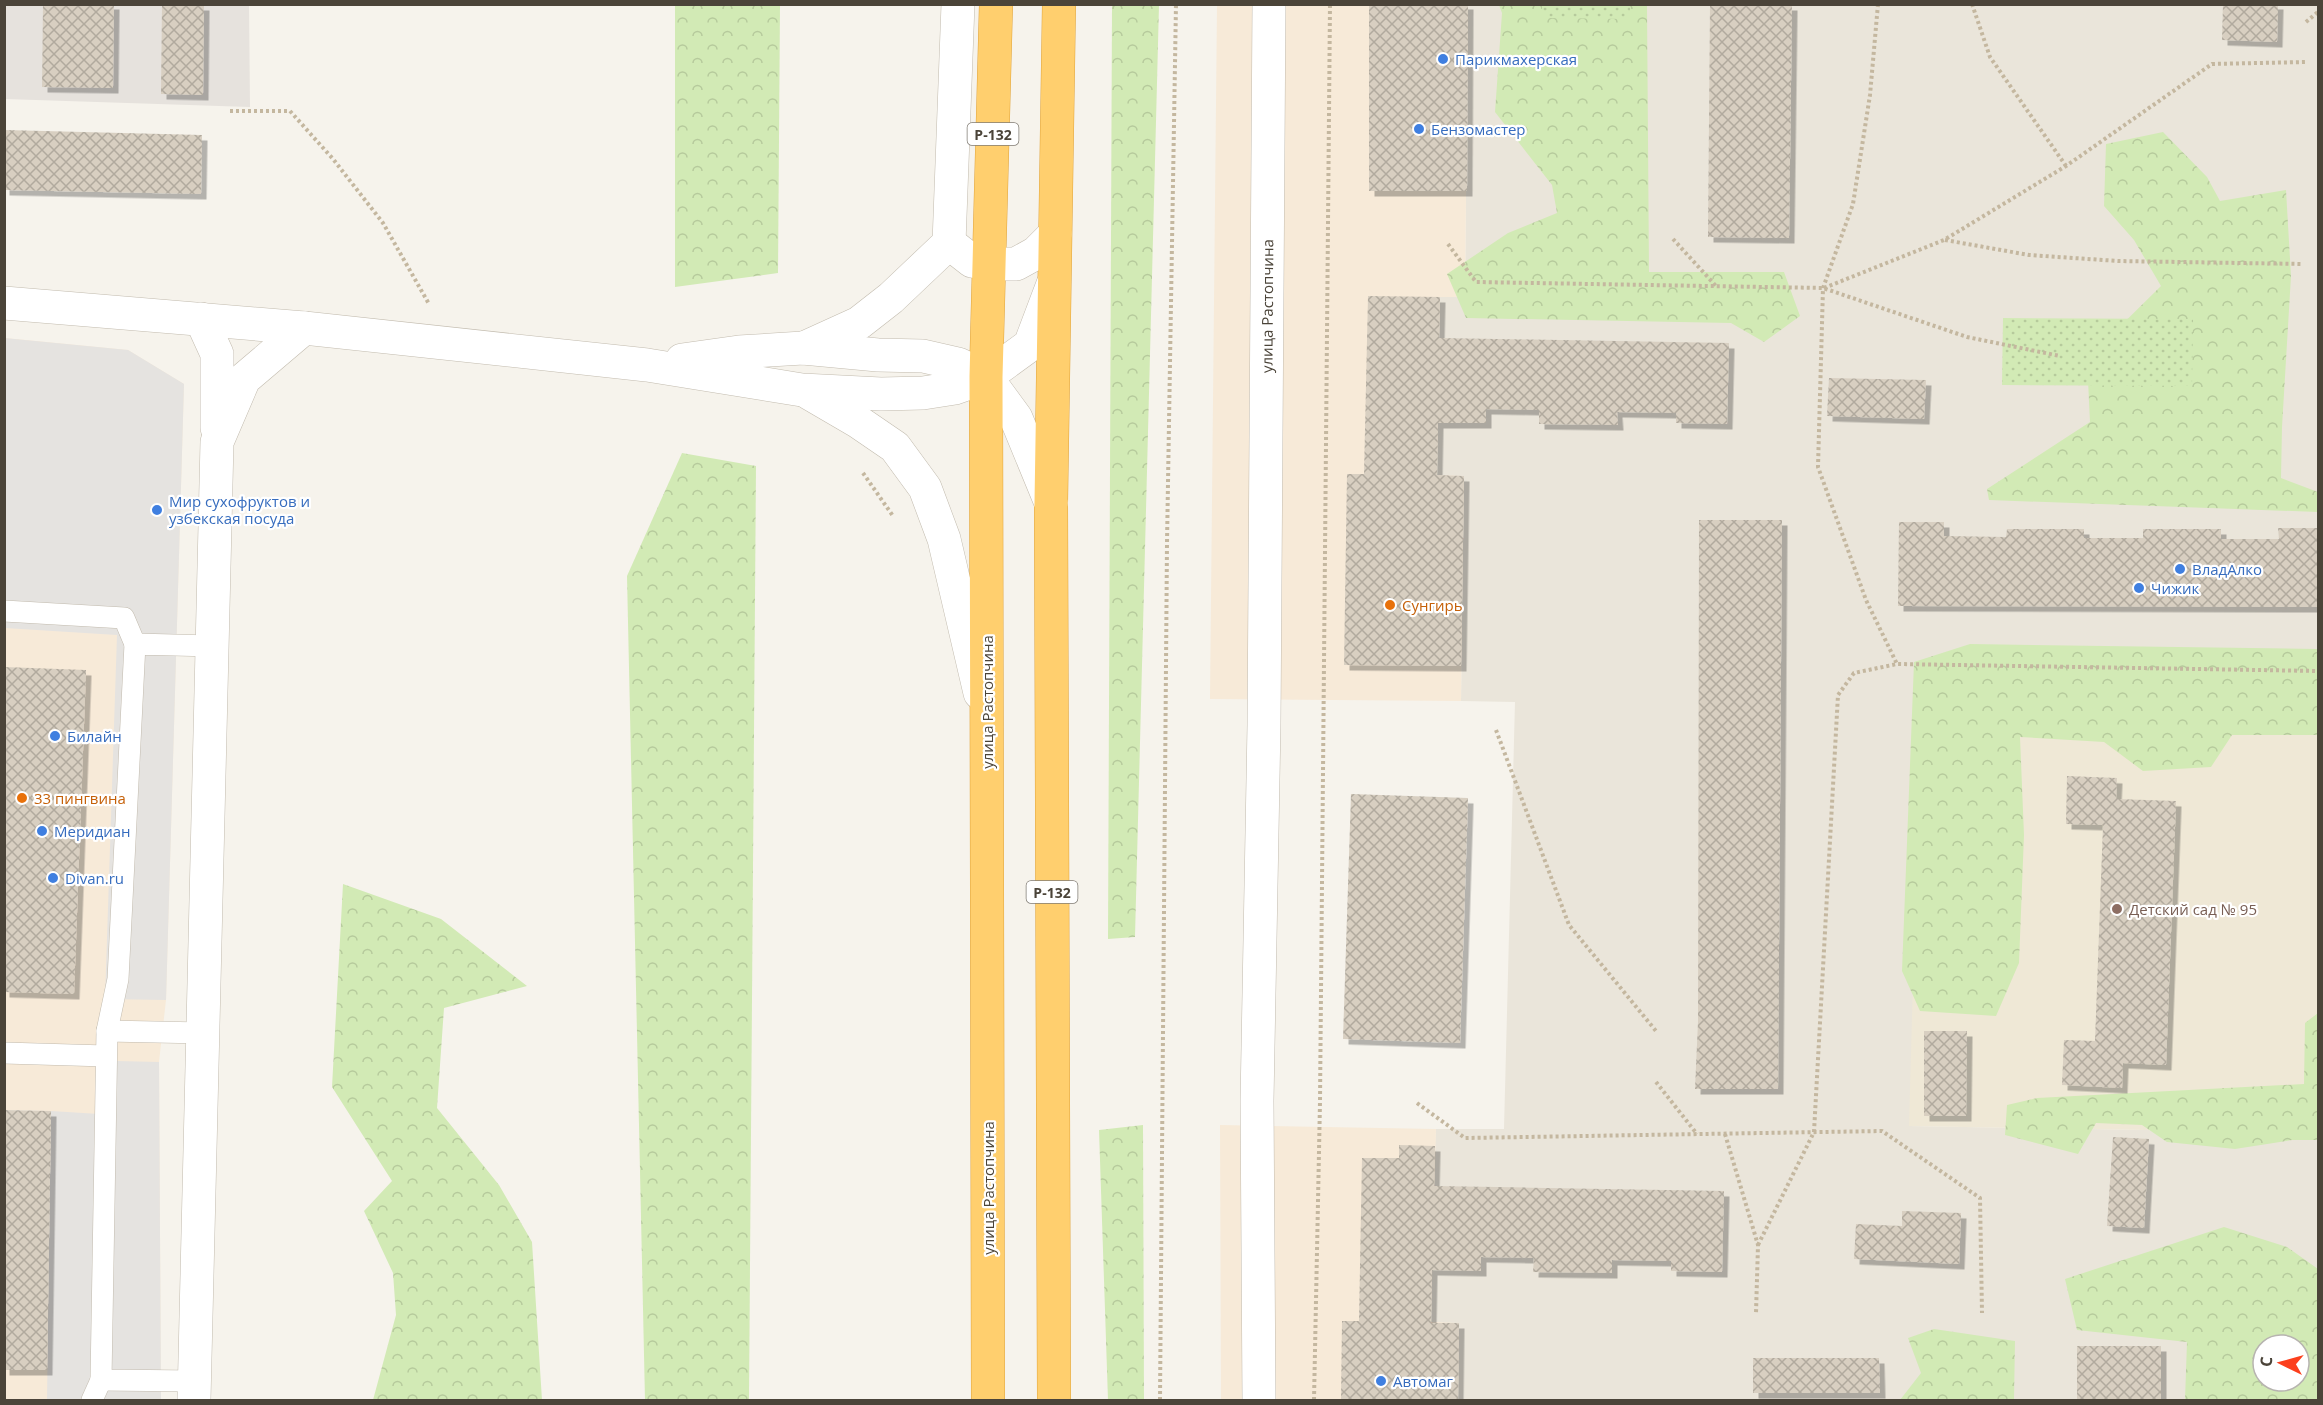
<svg xmlns="http://www.w3.org/2000/svg" width="2323" height="1405" viewBox="0 0 2323 1405" font-family="'Open Sans',sans-serif">
	<style>
		.residential { fill: #eae5da; fill-rule: evenodd }
		.commercial { fill: #f7ead8 }
		.industrial { fill: #e6e2dd }
		.education { fill: #efe8d6 }
		.forest { fill: url(#forest-crowns); fill-rule: evenodd }
		.park { fill: url(#park-dots) }
		.parking { fill: #e5e3e0 }
		.building { fill: url(#building-cross-hatch); filter: url(#shadow) }
		.lines { fill: none; stroke-linecap: round; stroke-linejoin: round }
		.lane-casing { stroke: #c2bbae; stroke-width: 22 }
		.street-casing { stroke: #c2bbae; stroke-width: 34 }
		.highway-casing { stroke: #e0a43c; stroke-width: 34 }
		.path { stroke: #c4b79f; stroke-width: 4; stroke-dasharray: 3 3; stroke-linecap: butt }
		.lane { stroke: #fff; stroke-width: 21 }
		.street { stroke: #fff; stroke-width: 33 }
		.highway { stroke: #ffcf6e; stroke-width: 33 }
		.shop-dot { fill: #3f7fe0; stroke: #fff; stroke-width: 2 }
		.food-dot { fill: #e8710a; stroke: #fff; stroke-width: 2 }
		.education-dot { fill: #8d6e63; stroke: #fff; stroke-width: 2 }
		.labels { text-anchor: middle; dominant-baseline: central; stroke-width: 4.5; stroke-linejoin: round; paint-order: stroke }
		.shield { fill: #fff; stroke: #817c74; stroke-width: 1.5 }
		.shield-label { font-size: 14px; font-weight: bold; fill: #4b4439 }
		.shop-label { font-size: 15px; fill: #366cbe; stroke: #fff; text-anchor: start }
		.street-label { font-size: 15px; fill: #4b4439; stroke: #fff }
		.food-label { font-size: 15px; fill: #c56008; stroke: #fff; text-anchor: start }
		.education-label { font-size: 15px; fill: #785e54; stroke: #fff; text-anchor: start }
	</style>
	<defs>
		<pattern id="forest-crowns" width="20" height="18" patternUnits="userSpaceOnUse" patternTransform="scale(1.5)"><rect width="20" height="18" fill="#d2eab5"/><path d="M2 6a3 3 0 1 1 6 0M12 15a3 3 0 1 1 6 0" fill="none" stroke="#b6ca9c"/></pattern>
		<pattern id="park-dots" width="8" height="8" patternUnits="userSpaceOnUse" patternTransform="scale(1.5)"><rect width="8" height="8" fill="#d2eab5"/><path d="M2 2h.1M6 6h.1" fill="none" stroke="#b6ca9c" stroke-width="1.8" stroke-linecap="round"/></pattern>
		<pattern id="building-cross-hatch" width="8" height="8" patternUnits="userSpaceOnUse" patternTransform="scale(1.5)"><rect width="8" height="8" fill="#d8cfc1"/><path d="M0 0l8 8M0 8l8-8" fill="none" stroke="#b1aa9e"/></pattern>
		<filter id="shadow"><feDropShadow dx="5.5" dy="5.5" stdDeviation="0" flood-color="#0004"/></filter>
	</defs>
	<rect width="100%" height="100%" fill="#f6f3ec"/>
	<path class="residential" d="M1468 5H2318V692L1910 1126 2318 1133V1400H1458L1459 1324 1431 1323 1435 1146 1436 1129H1504L1515 702 1461 701 1464 476 1437 475 1440 297 1465 296ZM2263 1345H2299V1381H2263Z"/>
	<g class="commercial">
		<path d="M1217 5H1468L1465 297H1440L1437 475 1464 476 1461 701 1210 699Z"/>
		<path d="M5 338 128 350 184 384 166 1000 159 1062 161 1400H5V1370H47L51 1111 5 1110Z"/>
		<path d="M1220 1125 1436 1129 1431 1322 1459 1323 1458 1400H1221Z"/>
	</g>
	<path class="industrial" d="M5 5H249L250 107 5 99Z"/>
	<path class="education" d="M1921 690 2318 692V1133L1909 1126Z"/>
	<g class="forest">
		<path d="M675 5H780L778 273 675 287Z"/>
		<path d="M1112 5H1159L1135 937 1108 939Z"/>
		<path d="M1499 5H1647L1649 272H1784L1800 316 1764 342 1731 323 1466 318 1447 274 1508 233 1557 213 1552 185 1495 112 1502 13Z"/>
		<path d="M2163 132 2207 177 2220 201 2286 190 2291 276 2282 427 2281 478 2318 492V512L1989 500 1987 489 2090 422 2087 359 2161 286 2134 240 2104 206 2106 144Z"/>
		<path d="M682 453 756 466 749 1400H645L627 576Z"/>
		<path d="M1970 644 2318 649V735H2232L2211 767 2143 771 2104 742 2020 737 2024 835 2019 963 1996 1016 1920 1011 1902 971 1914 662Z"/>
		<path d="M343 884 441 919 527 986 444 1008 437 1108 499 1185 532 1242 542 1400H373L396 1315 393 1273 364 1211 392 1181 332 1087Z"/>
		<path d="M2318 1013V1140H2292L2235 1149 2167 1142 2142 1125 2096 1123 2078 1154 2005 1135 2007 1105 2037 1098 2304 1084 2305 1023Z"/>
		<path d="M1143 1125 1144 1400H1108L1099 1130Z"/>
		<path d="M2224 1227 2287 1247 2318 1269V1400H2185L2187 1342 2077 1330 2065 1279ZM2263 1345H2299V1381H2263Z"/>
		<path d="M1934 1329 2015 1341 2014 1400H1900L1921 1373 1908 1338Z"/>
	</g>
	<g class="park">
		<path d="M1542 5H1630V19L1542 18Z"/>
		<path d="M2003 318 2193 319 2192 386 2002 385Z"/>
	</g>
	<g class="parking">
		<path d="M4 338 128 350 184 384 166 1000 105 999 117 635 5 628Z"/>
		<path d="M117 1061 159 1062 161 1400H47L51 1111 115 1115Z"/>
	</g>
	<g class="building">
		<path d="M43 4H114L113 88 42 87Z"/>
		<path d="M1369 4H1468L1467 191H1369Z"/>
		<path d="M2223 4H2278L2277 42 2222 40Z"/>
		<path d="M162 5H204L203 95 161 94Z"/>
		<path d="M1710 5H1792L1789 238 1708 237Z"/>
		<path d="M4 130 202 135 201 194 4 190Z"/>
		<path d="M1368 296 1440 297 1439 338 1729 343 1727 424 1676 423V413L1617 412 1618 425 1539 424V410L1486 409V423H1438L1437 475 1464 476 1461 666 1344 665 1347 474H1364Z"/>
		<path d="M1829 378 1926 380 1924 419 1827 416Z"/>
		<path d="M1699 520H1782L1778 1089H1695L1698 1022Z"/>
		<path d="M1899 522H1944V536L2006 537 2007 529H2084V538H2143V529H2221V539H2279L2278 528H2318V607L1898 606Z"/>
		<path d="M4 667 86 670 74 994 4 992Z"/>
		<path d="M2067 776 2117 778 2116 799 2176 801 2166 1065 2123 1063 2122 1088 2062 1085 2064 1040 2095 1041 2103 825 2066 824Z"/>
		<path d="M1351 794 1468 798 1460 1043 1343 1039Z"/>
		<path d="M1924 1031H1967L1966 1116H1924Z"/>
		<path d="M4 1110 51 1111 47 1370H4Z"/>
		<path d="M2113 1137 2149 1139 2144 1228 2107 1226Z"/>
		<path d="M1399 1145 1435 1146 1434 1186 1724 1191 1722 1272 1671 1271V1261L1612 1260V1273L1533 1272 1534 1258 1481 1257V1271L1432 1270 1431 1323H1459L1458 1400H1341L1342 1321H1359L1362 1158H1399Z"/>
		<path d="M1902 1211 1961 1213 1959 1264 1854 1259 1856 1224 1902 1226Z"/>
		<rect x="2077" y="1346" width="84" height="54"/>
		<path d="M1753 1358H1879L1880 1393H1753Z"/>
	</g>
	<g class="lines">
		<g class="lane-casing">
			<g id="lane">
				<path d="M4 611 124 618 135 644"/>
				<path d="M107 1031 118 979 135 644 212 646"/>
				<path d="M4 1053 106 1056"/>
				<path d="M195 1381 101 1380 107 1031 203 1033"/>
				<path d="M92 1400 101 1380"/>
			</g>
		</g>
		<g class="street-casing">
			<g id="street">
				<path d="M949 243 972 261 988 264H1016L1036 253 1055 234"/>
				<path d="M4 303 304 328 647 365 802 390 881 394 923 393 955 388 986 377 1030 345 1053 284"/>
				<path d="M201 319 217 354V428"/>
				<path d="M804 348 859 323 891 298 949 243 958 4"/>
				<path d="M682 360 739 352 803 348 878 355 923 356 958 364 986 377 1016 418 1051 503"/>
				<path d="M809 393 857 421 895 447 925 488 944 539 980 693"/>
				<path d="M194 1400 217 442 244 379 304 328"/>
				<path id="s1" d="M1259 1400 1257 1101 1264 725 1269 4"/>
			</g>
		</g>
		<g class="highway-casing">
			<g id="highway">
				<path d="M988 1400 986 377 996 4"/>
				<path d="M1054 1400 1051 503 1059 4"/>
			</g>
		</g>
		<g class="path">
			<path d="M1878 4 1870 95 1853 204 1823 288 1818 467 1866 600 1897 664"/>
			<path d="M1972 4 1990 57 2066 166"/>
			<path d="M2306 22 2318 12"/>
			<path d="M230 111H290L333 159 383 223 429 304"/>
			<path d="M1673 239 1716 286"/>
			<path d="M1945 240 2029 255 2118 261 2303 264"/>
			<path d="M1448 244 1476 282 1823 288 1967 337 2060 356"/>
			<path d="M1824 288 1944 240 2066 166 2212 64 2305 62"/>
			<path d="M863 473 893 516"/>
			<path d="M1496 730 1569 925 1656 1031"/>
			<path d="M1656 1082 1697 1134"/>
			<path d="M1417 1103 1465 1138 1882 1131 1980 1198 1982 1313"/>
			<path d="M1725 1134 1758 1245 1756 1313"/>
			<path d="M1758 1245 1814 1132 1838 695 1854 673 1897 664 2318 671"/>
			<path d="M1160 1400 1167 543 1176 4"/>
			<path d="M1314 1400 1320 1102 1330 4"/>
		</g>
		<use href="#lane" class="lane"/>
		<use href="#street" class="street"/>
		<use href="#highway" class="highway"/>
	</g>
	<g class="shop-dot">
		<circle cx="1443" cy="59" r="6"/>
		<circle cx="1419" cy="129" r="6"/>
		<circle cx="157" cy="510" r="6"/>
		<circle cx="2180" cy="569" r="6"/>
		<circle cx="2139" cy="588" r="6"/>
		<circle cx="55" cy="736" r="6"/>
		<circle cx="42" cy="831" r="6"/>
		<circle cx="53" cy="878" r="6"/>
		<circle cx="1381" cy="1381" r="6"/>
	</g>
	<g class="food-dot">
		<circle cx="1390" cy="605" r="6"/>
		<circle cx="22" cy="798" r="6"/>
	</g>
	<circle class="education-dot" cx="2117" cy="909" r="6"/>
	<g class="labels">
		<g class="shield">
			<rect x="967.5" y="123" width="51" height="22" rx="4.5"/>
			<rect x="1026.5" y="881" width="51" height="22" rx="4.5"/>
		</g>
		<g class="shield-label">
			<text x="993" y="134">Р-132</text>
			<text x="1052" y="892">Р-132</text>
		</g>
		<g class="shop-label">
			<text x="1455" y="59">Парикмахерская</text>
			<text x="1431" y="129">Бензомастер</text>
			<text x="169" y="501">Мир сухофруктов и<tspan x="169" dy="17">узбекская посуда</tspan></text>
			<text x="2192" y="569">ВладАлко</text>
			<text x="2151" y="588">Чижик</text>
			<text x="67" y="736">Билайн</text>
			<text x="54" y="831">Меридиан</text>
			<text x="65" y="878">Divan.ru</text>
			<text x="1393" y="1381">Автомаг</text>
		</g>
		<g class="street-label">
			<text stroke="none"><textPath href="#s1" startOffset="1094">улица Растопчина</textPath></text>
			<text transform="translate(987 702) rotate(-90)">улица Растопчина</text>
			<text transform="translate(988 1188) rotate(-90)">улица Растопчина</text>
		</g>
		<g class="food-label">
			<text x="1402" y="605">Сунгирь</text>
			<text x="34" y="798">33 пингвина</text>
		</g>
		<g class="education-label">
			<text x="2129" y="909">Детский сад № 95</text>
		</g>
	</g>
	<rect width="2323" height="1405" fill="none" stroke="#4b4439" stroke-width="12"/>
	<g transform="translate(2281 1363) rotate(275)"><circle r="28" fill="#ffffff" stroke="#b7b4b0" stroke-width="1.5"/>
	<path d="M0-4.5L10 22L0 15L-10 22Z" fill="#fc3f1d"/>
	<text y="-9" font-size="16" font-weight="bold" text-anchor="middle" fill="#4b4439">С</text>
	</g>
</svg>
